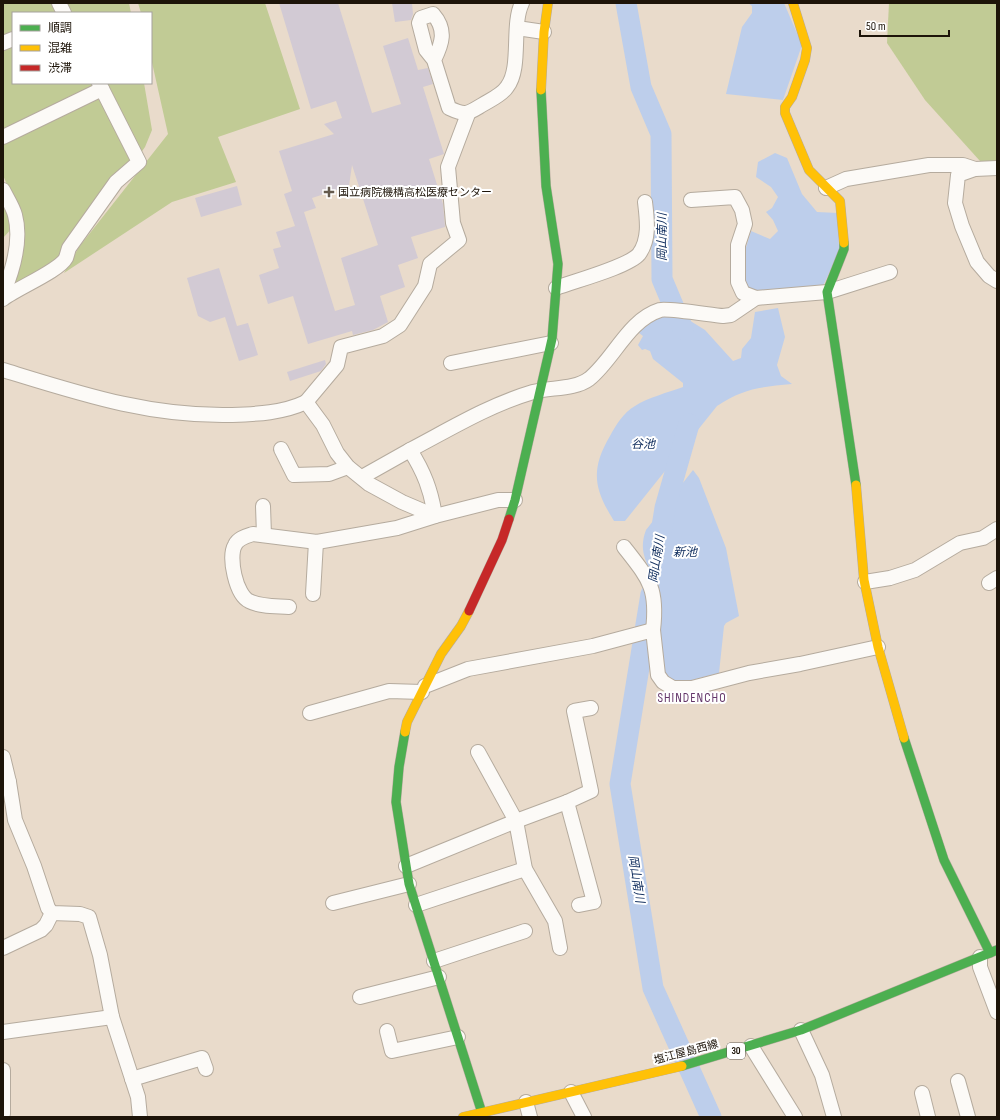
<svg xmlns="http://www.w3.org/2000/svg" width="1000" height="1120" viewBox="0 0 1000 1120" font-family="'Sofia Sans Condensed','Noto Sans JP',sans-serif">
	<style>
		.green { fill: #c1cb95 }
		.water { fill: #bdceeb }
		.lines { fill: none; stroke-linecap: round; stroke-linejoin: round }
		.river { stroke: #bdceeb; stroke-width: 21 }
		.building { fill: #d2cad4; fill-rule: evenodd }
		.street-casing { stroke: #b5ab9e; stroke-width: 16 }
		.fast-casing { stroke: #b5ab9e; stroke-width: 10 }
		.slow-casing { stroke: #b5ab9e; stroke-width: 10 }
		.jam-casing { stroke: #b5ab9e; stroke-width: 10 }
		.street { stroke: #fcfaf7; stroke-width: 14 }
		.fast { stroke: #4caf50; stroke-width: 9 }
		.slow { stroke: #ffc107; stroke-width: 9 }
		.jam { stroke: #c62828; stroke-width: 9 }
		.poi-dot { fill: #645a4d; stroke: #fff; stroke-width: 1.5 }
		.labels { text-anchor: middle; dominant-baseline: central; stroke-width: 4; stroke-linejoin: round; paint-order: stroke }
		.shield { fill: #fff; stroke: #615a53; stroke-width: 1 }
		.shield-label { font-size: 10px; font-weight: bold; fill: #1d1409 }
		.poi-label { font-size: 11px; fill: #1d1409; stroke: #fff; text-anchor: start }
		.street-label { font-size: 11px; fill: #1d1409; stroke: #fff }
		.water-label { font-size: 12px; font-style: italic; fill: #0c2a5b; stroke: #fff }
		.quarter-label { font-size: 13px; letter-spacing: 1px; fill: #64366a; stroke: #fff }
	</style>
	<rect width="100%" height="100%" fill="#e9dbcb"/>
	<g class="green">
		<path d="M3 3H129L131 13H13V83H144L152 130 145 147 133 164 55 265 3 292 19 214 3 175Z"/>
		<path d="M138 3H265L300 109 218 137 236 182 172 202 64 273 79 247 168 134 151 58V13H141Z"/>
		<path d="M889 3H997V163L980 161 925 100 887 43Z"/>
		<path d="M3 206 14 226 3 238Z"/>
	</g>
	<g class="water">
		<path d="M748 3H784L802 45 783 100 726 94 742 27 752 13V6Z"/>
		<path d="M775 153 787 158 802 194 817 212 838 213 839 252 823 286 756 291 744 286V254L751 231 770 239 778 231 773 220 766 212 772 208 778 197 771 187 756 177 758 162Z"/>
		<path d="M778 308 785 337 777 365 781 376 792 384C761 387 744 388 717 406L625 521H614C594 489 590 470 610 436 616 425 623 413 635 406 647 398 669 392 683 387V383L653 359 650 351 645 349 642 350 638 345 643 336 639 333 649 319 654 316 684 317 705 330 733 361 741 358 742 349 751 338 755 312Z"/>
		<path d="M693 470 699 478 726 548 739 616 726 623 724 626 719 673 684 682 666 679 662 674C660 660 658 645 658 631 657 620 662 608 660 597 656 571 635 559 646 530Z"/>
	</g>
	<g class="lines">
		<g class="river">
			<path d="M626 3 641 87 661 134 662 279 683 329"/>
			<path d="M661 533 665 508 689 424"/>
			<path d="M651 594 620 784 653 988 711 1117"/>
		</g>
	</g>
	<g class="building">
		<path d="M279 3H338L372 113 401 104 383 46 408 38 418 70 428 68 433 84 423 87 444 154 429 159 443 204 445 227 411 237 418 258 398 265 405 287 380 296 388 322 373 330 353 335 352 331 308 344 293 296 268 304 259 275 279 268 273 249 281 247 276 232 295 226 284 194 292 191 279 151 334 134 324 124 342 118 336 101 311 109ZM352 165 378 245 341 258 355 305 335 311 304 212 316 208 312 198 349 186Z"/>
		<path d="M392 3H412L413 14 411 20 395 22Z"/>
		<path d="M237 186 242 205 201 217 195 198Z"/>
		<path d="M219 268 237 326 248 323 258 355 239 361 225 317 210 322 198 316 187 278Z"/>
		<path d="M325 360 326 364 321 371 290 381 287 372Z"/>
	</g>
	<g class="lines">
		<g class="street-casing">
			<g id="street">
				<path d="M59 3 64 13"/>
				<path d="M517 28 544 32"/>
				<path d="M3 43 13 39"/>
				<path d="M434 60C442 44 447 30 433 14L421 18 419 23 426 50 434 60 449 108C466 116 467 114 482 105 490 100 502 95 507 87 522 68 511 25 522 3"/>
				<path d="M468 114 448 167 453 223 459 240 430 264 425 286 400 325 383 336 341 347 337 365 306 402 323 425 337 453 348 467 369 484 402 502 435 516 498 500H515"/>
				<path d="M3 137 102 89"/>
				<path d="M975 169 958 175 955 203 962 226 977 262 989 276 997 281"/>
				<path d="M826 188 846 179 929 165H963L975 169 997 168"/>
				<path d="M3 190C7 198 13 207 15 215 22 241 13 270 3 294"/>
				<path d="M691 200 735 197 742 210 745 224 738 245V282L743 293 756 298"/>
				<path d="M556 288C574 281 628 267 639 254 650 239 647 219 645 202"/>
				<path d="M3 299C17 288 59 271 66 258 67 255 68 251 69 248L116 182 139 162 99 83"/>
				<path d="M451 363 551 343"/>
				<path d="M3 370C81 394 150 417 232 415 257 414 283 413 306 402"/>
				<path d="M281 449 294 475 329 474 348 467"/>
				<path d="M362 477 410 450"/>
				<path d="M263 506 264 535"/>
				<path d="M624 547C649 579 658 588 653 630"/>
				<path d="M865 582 890 578 915 570 960 543 983 538 997 529"/>
				<path d="M989 583 997 578"/>
				<path d="M313 594 316 542"/>
				<path d="M289 607C276 606 261 607 249 601 236 595 228 557 235 545 238 538 247 536 253 534L317 542 397 528 435 516C431 490 424 472 410 450 450 429 489 405 533 392 550 387 574 390 589 379 614 359 628 320 660 310 668 308 711 315 723 316L731 315 756 298 827 292 890 272"/>
				<path d="M425 686 468 669 593 646 653 630 658 675 663 682 673 688H692L749 673 800 664 878 647"/>
				<path d="M310 713 389 691 422 692"/>
				<path d="M478 752 516 821 525 869 555 921 560 948"/>
				<path d="M3 757 9 782"/>
				<path d="M3 780 9 782 15 820 34 866 48 908 52 913 80 914 89 917 100 955 112 1017 138 1097 140 1117"/>
				<path d="M567 802 594 902 579 905"/>
				<path d="M406 866 516 821 567 802 591 791 574 711 591 708"/>
				<path d="M333 903 409 884"/>
				<path d="M416 905 525 869"/>
				<path d="M3 948 41 930 46 925 52 913"/>
				<path d="M980 957V967L997 1012"/>
				<path d="M434 961 525 931"/>
				<path d="M360 997 439 977"/>
				<path d="M801 1030 822 1075 834 1117"/>
				<path d="M387 1031 392 1051 458 1037"/>
				<path d="M3 1032 112 1017"/>
				<path d="M751 1046 795 1117"/>
				<path d="M3 1070V1114"/>
				<path d="M132 1079 202 1058 206 1069"/>
				<path d="M958 1081 968 1117"/>
				<path d="M571 1092 584 1117"/>
				<path d="M922 1093 928 1117"/>
				<path d="M526 1102 530 1117"/>
			</g>
		</g>
		<g class="fast-casing">
			<g id="fast">
				<path d="M844 243V249L827 292 856 485"/>
				<path d="M509 519 515 500 552 339 558 264 546 186 541 90"/>
				<path d="M405 732 399 767 396 802 409 884 482 1113"/>
				<path d="M904 738 944 860 990 953"/>
				<path d="M682 1066 801 1030 997 950"/>
			</g>
		</g>
		<g class="slow-casing">
			<g id="slow">
				<path d="M793 3 807 48 805 60 792 97 785 107V113L809 170 840 201 844 243"/>
				<path d="M541 90 544 32 548 3"/>
				<path d="M856 485 864 580 878 647 904 738"/>
				<path d="M405 732 407 722 441 654 461 626 469 611"/>
				<path d="M463 1117 682 1066"/>
			</g>
		</g>
		<g class="jam-casing">
			<path id="jam" d="M469 611 502 540 509 519"/>
		</g>
		<use href="#street" class="street"/>
		<use href="#fast" class="fast"/>
		<use href="#slow" class="slow"/>
		<use href="#jam" class="jam"/>
	</g>
	<path class="poi-dot" d="M327 186h4v4h4v4h-4v4h-4v-4h-4v-4h4z"/>
	<g class="labels">
		<rect class="shield" x="727" y="1043" width="18" height="16" rx="3"/>
		<g class="shield-label">
			<text x="736" y="1051">30</text>
		</g>
		<g class="poi-label">
			<text x="338" y="192">国立病院機構高松医療センター</text>
		</g>
		<g class="street-label">
			<text transform="translate(686 1052) rotate(-15)">塩江屋島西線</text>
		</g>
		<g class="water-label">
			<text transform="translate(662 237) rotate(-90)">岡山南川</text>
			<text x="643" y="444">谷池</text>
			<text x="685" y="552">新池</text>
			<text transform="translate(657 559) rotate(-81)">岡山南川</text>
			<text transform="translate(636 879) rotate(81)">岡山南川</text>
		</g>
		<g class="quarter-label">
			<text x="692" y="698">SHINDENCHO</text>
		</g>
	</g>
	<rect width="1000" height="1120" fill="none" stroke="#1d1409" stroke-width="8"/>
	<rect x="12" y="12" width="140" height="72" fill="#ffffff" stroke="#a5a19d"/>
	<rect x="20" y="25" width="20" height="6" fill="#4caf50" stroke="#a5a19d"/>
	<text x="48" y="32" font-size="12" fill="#1d1409">順調</text>
	<rect x="20" y="45" width="20" height="6" fill="#ffc107" stroke="#a5a19d"/>
	<text x="48" y="52" font-size="12" fill="#1d1409">混雑</text>
	<rect x="20" y="65" width="20" height="6" fill="#c62828" stroke="#a5a19d"/>
	<text x="48" y="72" font-size="12" fill="#1d1409">渋滞</text>
	<path d="M860 30v6h89v-6" fill="none" stroke="#1d1409" stroke-width="2"/>
	<text x="866" y="30" font-size="12" fill="#1d1409" stroke="#ffffff" stroke-width="3" paint-order="stroke">50 m</text>
</svg>
